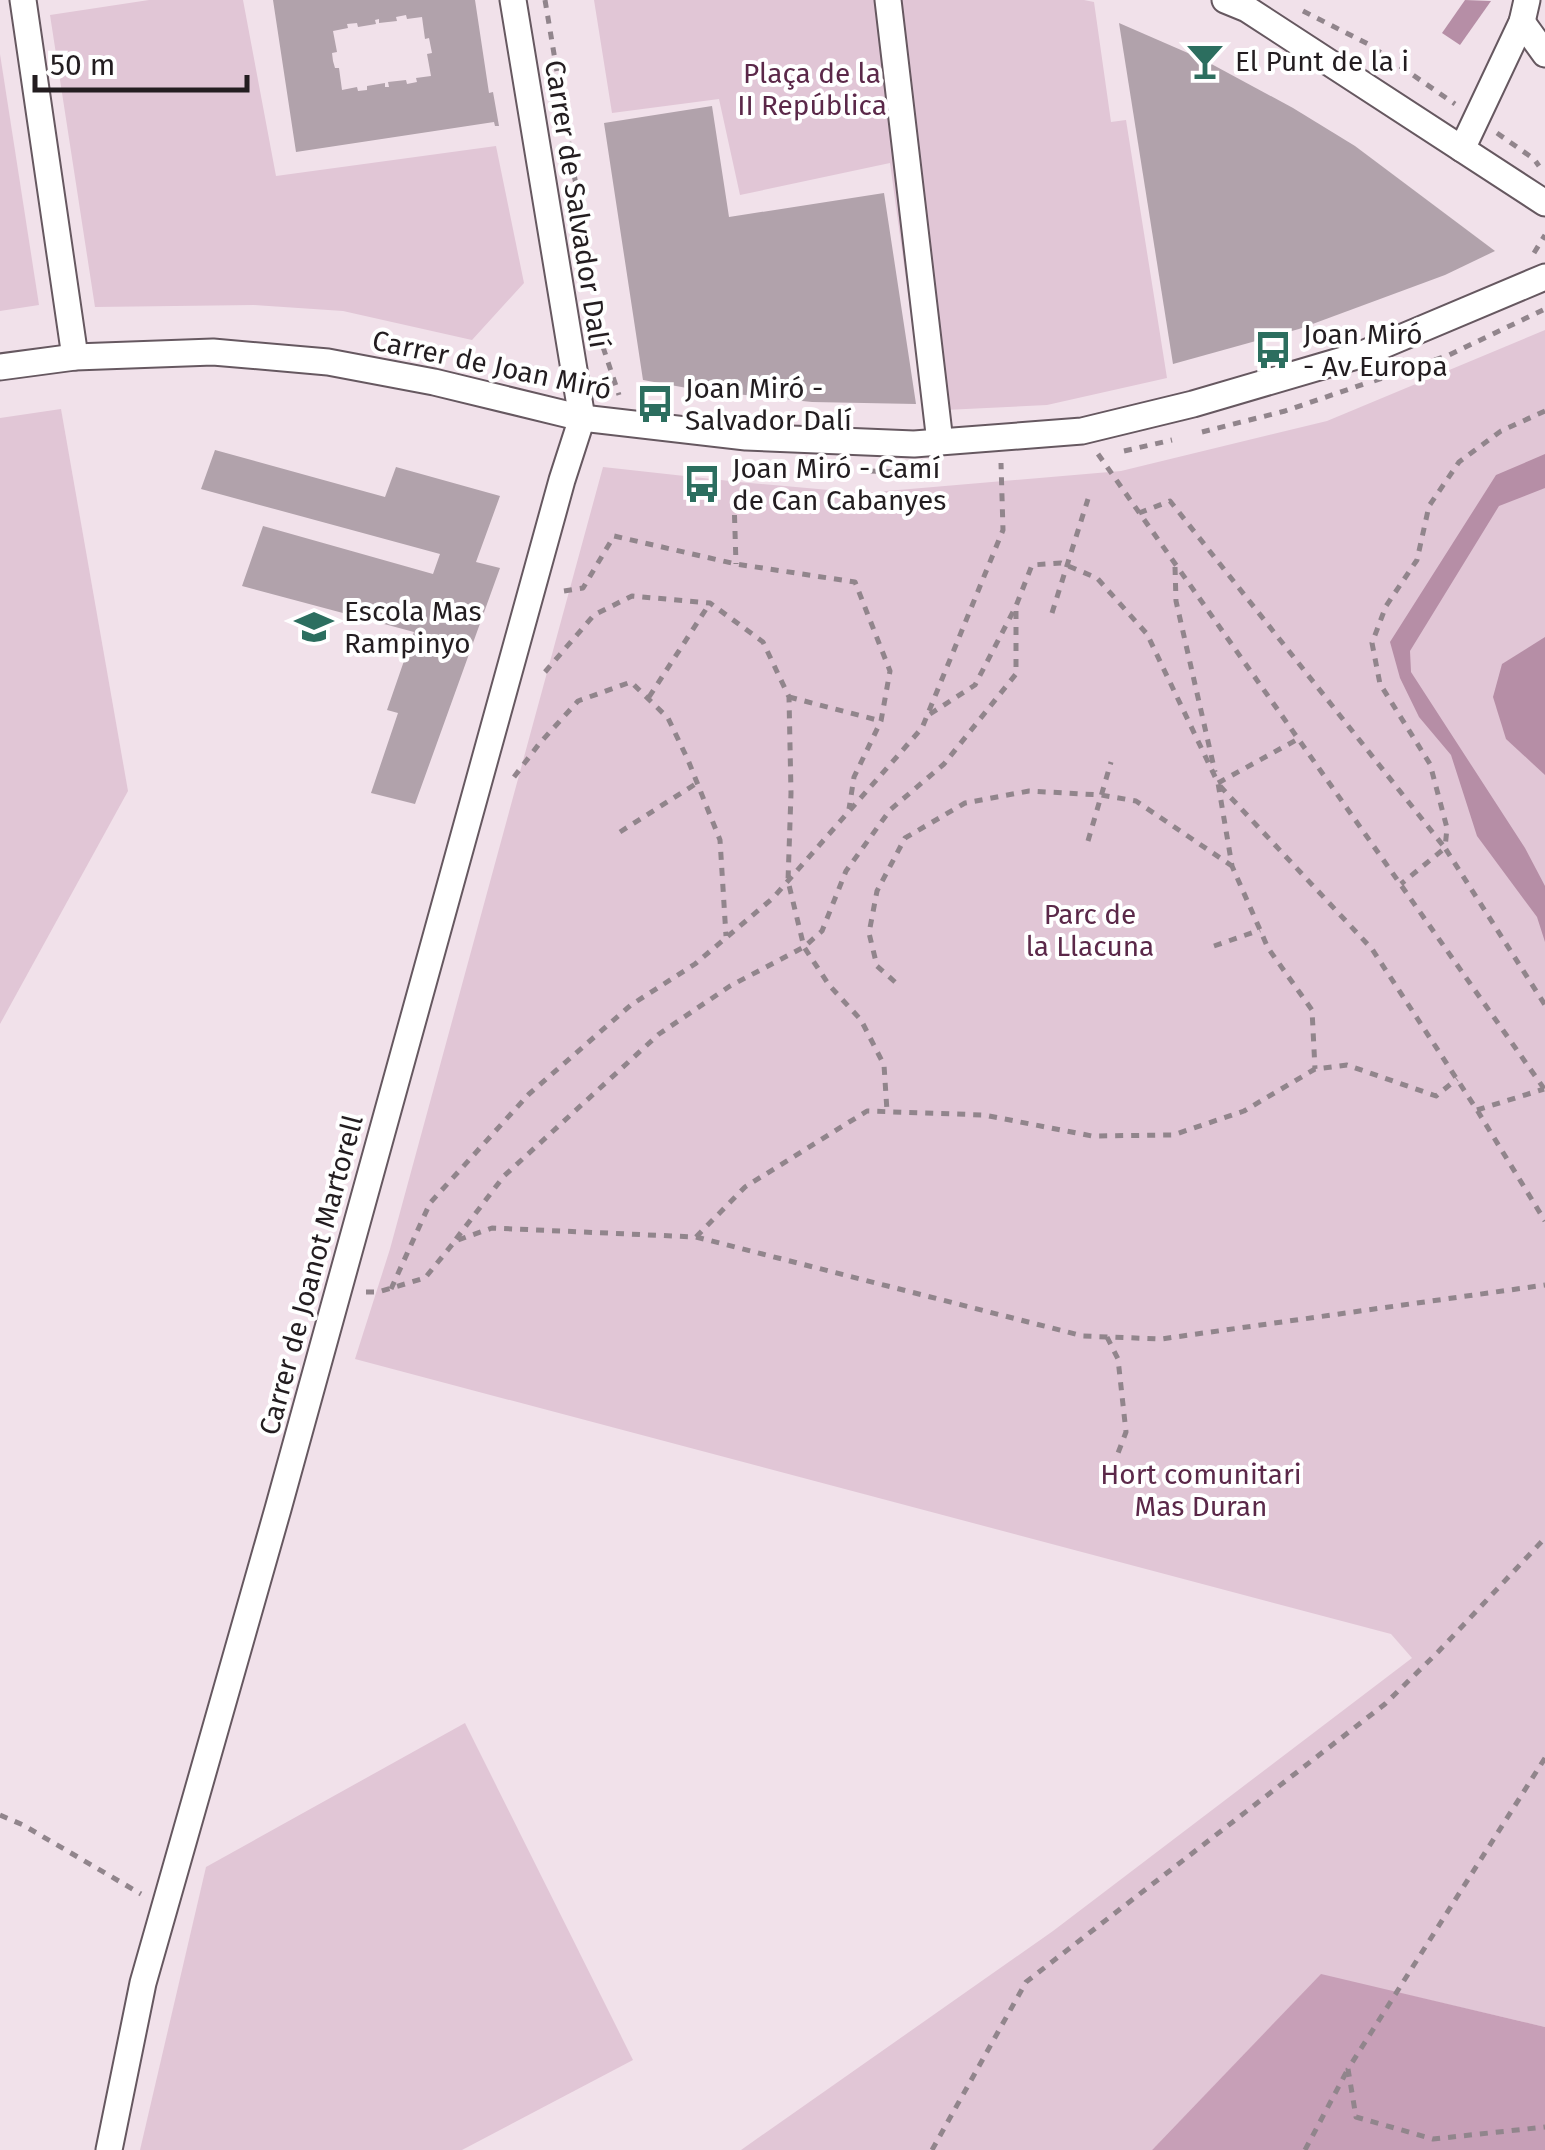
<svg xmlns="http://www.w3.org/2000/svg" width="1545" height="2150" viewBox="0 0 1545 2150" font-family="'Fira Sans',sans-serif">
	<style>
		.green { fill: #e1c6d6 }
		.forest { fill: #c79fb7 }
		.water { fill: #b68ea6 }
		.building { fill: #b1a2ab; fill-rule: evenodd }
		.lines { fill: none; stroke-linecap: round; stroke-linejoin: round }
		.street-casing { stroke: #665860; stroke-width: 29 }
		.path { stroke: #91858c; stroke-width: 5; stroke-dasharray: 8 8; stroke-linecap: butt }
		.street { stroke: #fff; stroke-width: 25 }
		.labels { text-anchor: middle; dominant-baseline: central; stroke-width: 8; stroke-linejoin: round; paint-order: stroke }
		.poi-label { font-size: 28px; fill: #231d20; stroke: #fff; text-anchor: start }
		.park-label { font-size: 28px; fill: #5b2849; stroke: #fff }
		.street-label { font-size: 28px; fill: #231d20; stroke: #fff }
	</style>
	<rect width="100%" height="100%" fill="#f1e1ea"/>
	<g class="green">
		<path d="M149 0H243L276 176 496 146 524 283 472 340 343 311 254 305 95 307 50 15Z"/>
		<path d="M594 0H1084L1094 2 1111 122 1126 120 1167 378 1047 405 924 411 890 163 740 195 719 99 612 113Z"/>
		<path d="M0 54 39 305 0 311Z"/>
		<path d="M1545 330V2027L1321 1975 1152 2150H741L1053 1931 1412 1658 1391 1634 355 1359 390 1249 603 467 739 482 863 493 1121 471 1327 421Z"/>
		<path d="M61 409 128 791 0 1024V418Z"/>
		<path d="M465 1723 633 2060 462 2150H140L206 1867Z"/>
	</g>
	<path class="forest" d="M1321 1974 1545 2027V2150H1152Z"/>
	<g class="water">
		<path d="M1465 0 1491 1 1460 45 1442 33Z"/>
		<path d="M1545 454V488L1499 506 1410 651 1411 672 1525 848 1545 886V942L1537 917 1477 836 1451 755 1419 717 1400 678 1390 642 1496 475Z"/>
		<path d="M1545 637V775L1506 739 1493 697 1502 664Z"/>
	</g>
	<g class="building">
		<path d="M273 0H475L489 93 493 92 499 126H495L494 122 296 152ZM406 15 407 19 422 17 425 39 429 38 432 53 427 54 431 76 416 78 417 82 407 84 406 80 388 82 389 87H385V83L367 86V90L358 91 357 87 342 90 339 68H335L333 61 332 53 337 52 333 31 348 28 347 24 357 23 358 27 376 24 375 20 379 19V23L397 21 396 17Z"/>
		<path d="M1119 23 1204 60 1293 108 1355 146 1495 251 1445 275 1299 329 1173 364Z"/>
		<path d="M712 106 729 217 884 193 916 404 812 402 698 390 643 380 604 123Z"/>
		<path d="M215 450 385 497 396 467 500 496 476 562 500 568 415 804 371 793 398 713 387 710 414 632 242 586 263 526 433 574 440 554 201 489Z"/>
	</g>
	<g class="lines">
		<g class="street-casing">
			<g id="street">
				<path d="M23 0 75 357"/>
				<path d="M888 0 940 442"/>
				<path d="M1225 0 1247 9 1545 203"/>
				<path d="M1522 22 1545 54"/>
				<path d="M1462 149 1522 22 1527 0"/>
				<path d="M0 367 75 357 213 352 328 362 434 382 582 418 746 437 914 444 1082 431 1193 404 1360 355 1545 277"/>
				<path d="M109 2150 143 1983 278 1509 562 480 582 418 513 0"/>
			</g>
		</g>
		<g class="path">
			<path d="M545 0 603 347 619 395"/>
			<path d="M1303 11 1368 44 1455 104"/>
			<path d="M1497 133 1534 159 1539 166"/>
			<path d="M1534 253 1545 235"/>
			<path d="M1374 381 1449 355 1543 310"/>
			<path d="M1545 411 1501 431 1459 462 1429 506 1417 560 1386 606 1372 643 1380 684 1430 764 1447 828 1445 848 1545 1005"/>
			<path d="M1202 432 1285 411 1364 384"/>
			<path d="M1124 451 1172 440"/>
			<path d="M1098 454 1545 1090"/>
			<path d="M870 471 899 472"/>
			<path d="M734 499 736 564"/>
			<path d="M1139 513 1170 501 1445 848 1401 884"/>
			<path d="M1175 567 1176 601 1215 772"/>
			<path d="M564 591 583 588 614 536 736 564 855 582 890 671 881 721 854 777 849 809"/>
			<path d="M1052 613 1088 499"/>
			<path d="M545 672 594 615 632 596 710 603 763 642 789 697 791 793 788 881 804 947 829 985 861 1020 884 1065 887 1111"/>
			<path d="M649 697 710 603"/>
			<path d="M789 697 881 721"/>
			<path d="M930 714 975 685 1016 606 1032 565 1061 563 1097 578 1147 634 1218 783 1232 866 1268 948 1312 1010 1315 1069"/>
			<path d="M514 777 539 744 578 701 631 682 668 718 688 760 720 840 726 936"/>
			<path d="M1218 783 1298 739"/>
			<path d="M1220 786 1372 949 1477 1110 1545 1221"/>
			<path d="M620 832 697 783"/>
			<path d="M1088 841 1111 762"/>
			<path d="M1214 946 1260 930"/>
			<path d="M895 982 877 966 869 933 877 891 905 838 965 803 1029 791 1101 795 1136 801 1232 866"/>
			<path d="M1477 1110 1544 1089"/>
			<path d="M696 1237 745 1187 867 1111 984 1115 1092 1136 1173 1135 1244 1111 1315 1069 1347 1065 1436 1096 1457 1079"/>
			<path d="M456 1239 504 1176 659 1034 730 986 804 947 822 931 846 871 890 810 944 764 1016 674V606"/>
			<path d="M391 1289 430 1203 529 1094 631 1005 695 964 773 898 922 728 1003 530 1001 463"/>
			<path d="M366 1292H378L425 1278 455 1241 492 1228 696 1237 1083 1336 1161 1339 1545 1285"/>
			<path d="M1107 1337 1118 1359 1126 1432 1118 1453"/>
			<path d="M1545 1758 1348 2069 1356 2117 1433 2139 1545 2127"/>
			<path d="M0 1815 23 1825 141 1894"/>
			<path d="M932 2150 1026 1982 1385 1704 1438 1652 1545 1538"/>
			<path d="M1305 2150 1348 2069"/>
		</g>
		<use href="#street" class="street"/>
	</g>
	<defs>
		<g id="bar-bare" transform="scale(3)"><path d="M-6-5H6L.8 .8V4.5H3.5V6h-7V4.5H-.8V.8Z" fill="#2c6e5f" stroke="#fff" stroke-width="2.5" paint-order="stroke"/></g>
		<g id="bus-bare" transform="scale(3)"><path d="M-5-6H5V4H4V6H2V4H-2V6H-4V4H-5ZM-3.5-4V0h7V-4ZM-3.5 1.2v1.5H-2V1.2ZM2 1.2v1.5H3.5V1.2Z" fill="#2c6e5f" stroke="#fff" stroke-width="2.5" paint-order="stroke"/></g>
		<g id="school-bare" transform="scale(3)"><path d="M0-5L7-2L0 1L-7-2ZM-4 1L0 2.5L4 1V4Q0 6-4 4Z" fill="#2c6e5f" stroke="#fff" stroke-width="2.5" paint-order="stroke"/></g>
	</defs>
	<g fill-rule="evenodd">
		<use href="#bar-bare" x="1205" y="61"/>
		<use href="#bus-bare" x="1273" y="350"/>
		<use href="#bus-bare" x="655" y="404"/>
		<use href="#bus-bare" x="702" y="484"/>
		<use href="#school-bare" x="314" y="627"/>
	</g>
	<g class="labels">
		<g class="poi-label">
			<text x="1235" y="61">El Punt de la i</text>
			<text x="1303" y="334">Joan Miró<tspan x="1303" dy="32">- Av Europa</tspan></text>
			<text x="685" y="388">Joan Miró -<tspan x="685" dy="32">Salvador Dalí</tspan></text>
			<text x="732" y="468">Joan Miró - Camí<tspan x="732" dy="32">de Can Cabanyes</tspan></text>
			<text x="344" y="611">Escola Mas<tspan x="344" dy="32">Rampinyo</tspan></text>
		</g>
		<g class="park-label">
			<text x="812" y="73">Plaça de la<tspan x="812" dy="32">II República</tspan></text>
			<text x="1090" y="914">Parc de<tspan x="1090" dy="32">la Llacuna</tspan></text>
			<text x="1201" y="1474">Hort comunitari<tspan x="1201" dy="32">Mas Duran</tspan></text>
		</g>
		<g class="street-label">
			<text transform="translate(577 204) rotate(81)">Carrer de Salvador Dalí</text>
			<text transform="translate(492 365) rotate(12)">Carrer de Joan Miró</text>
			<text transform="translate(311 1275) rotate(-75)">Carrer de Joanot Martorell</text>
		</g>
	</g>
	<path d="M35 75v15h212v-15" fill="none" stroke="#231d20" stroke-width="5"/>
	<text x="50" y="75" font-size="30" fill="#231d20" stroke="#ffffff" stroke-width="8" paint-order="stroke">50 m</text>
</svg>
